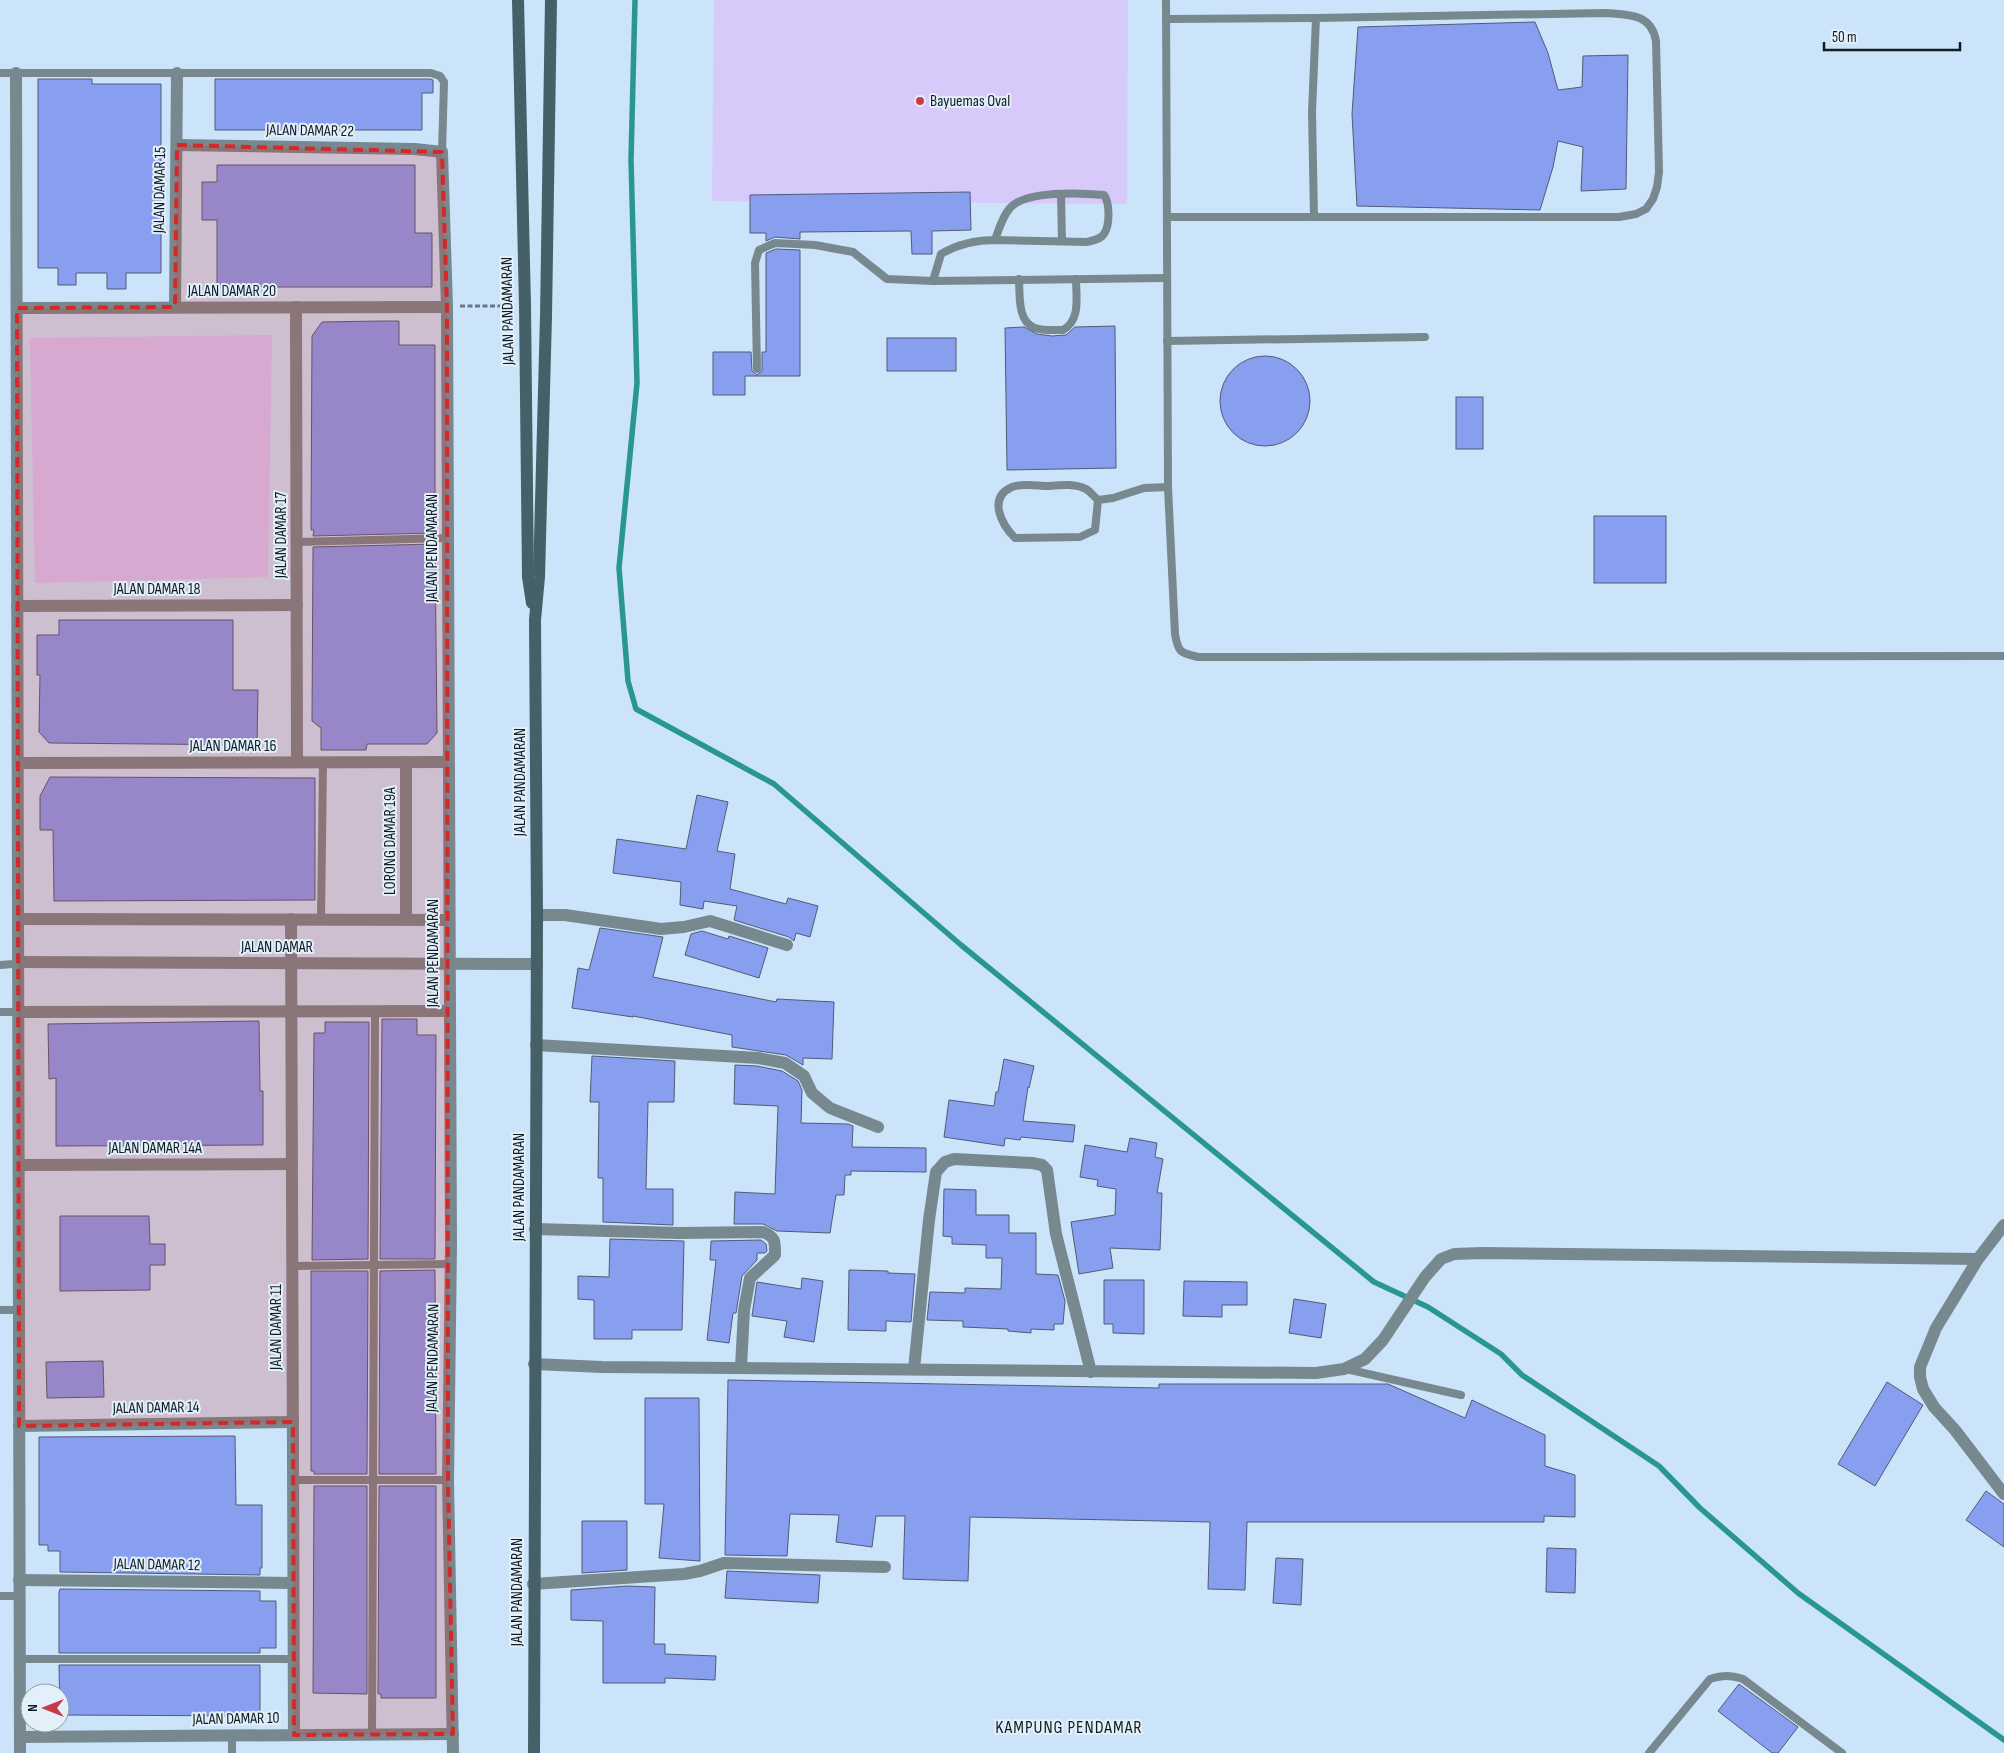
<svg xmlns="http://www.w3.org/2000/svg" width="2004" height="1753" viewBox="0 0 2004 1753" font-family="'Sofia Sans Condensed',sans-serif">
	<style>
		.green { fill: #d7c9fa }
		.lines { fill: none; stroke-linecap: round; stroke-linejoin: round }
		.stream { stroke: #299694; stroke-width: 5.5 }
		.building { fill: #889ff0; stroke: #515a78 }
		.path { stroke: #667887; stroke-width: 3; stroke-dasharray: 5 2.5; stroke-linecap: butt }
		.lane { stroke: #77898e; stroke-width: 8 }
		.street { stroke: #77898e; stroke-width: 12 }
		.secondary { stroke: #456067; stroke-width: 12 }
		.marked { fill: #d62828; fill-opacity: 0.2; stroke: #d62828; stroke-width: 4; stroke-dasharray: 10 6; stroke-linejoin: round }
		.poi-dot { fill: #c9384b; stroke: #e3f0fa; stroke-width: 2 }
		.labels { text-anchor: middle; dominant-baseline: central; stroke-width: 4; stroke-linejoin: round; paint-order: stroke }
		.poi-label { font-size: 16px; fill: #101c25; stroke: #e3f0fa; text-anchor: start }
		.street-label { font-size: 16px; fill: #101c25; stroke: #e3f0fa }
		.neighbourhood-label { font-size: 18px; letter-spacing: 1px; fill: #101c25; stroke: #e3f0fa }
	</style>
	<rect width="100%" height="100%" fill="#cbe4fa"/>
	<g class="green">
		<path d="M714 0H1128L1127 204 712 201Z"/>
		<path d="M272 335 268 577 35 583 30 338Z"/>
	</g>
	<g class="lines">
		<path class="stream" d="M635 0 631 160 637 383 619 568 628 681 636 709 774 784 961 945 1374 1282 1428 1307 1501 1354 1522 1375 1659 1466 1700 1508 1798 1593 2004 1740"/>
	</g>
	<g class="building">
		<path d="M1535 22 1548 53 1558 90 1582 87 1583 56 1628 55 1626 189 1581 191 1583 147 1558 141 1553 167 1540 210 1357 206 1352 114 1358 27Z"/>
		<path d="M38 79H92V84H161V273H126V289H107V273H76V285H58V268H38Z"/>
		<path d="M215 79H430L433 80V93H422V130H215Z"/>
		<path d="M217 165H415V233H432V287H217V220H202V182H217Z"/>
		<path d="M970 192 971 230 932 231V254H912L911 231 800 232V239L775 237 766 241V233H750V195Z"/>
		<path d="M776 249 800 250V376H745V395H713V352H751L752 371 757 375 762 371V352H766V253Z"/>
		<path d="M381 321H399V345H435V533L313 536 314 530H311L312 336 322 322Z"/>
		<path d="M1115 326 1116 468 1007 470 1005 328 1024 327 1037 334 1052 336 1066 335 1075 327Z"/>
		<rect x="887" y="338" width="69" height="33"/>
		<circle cx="1265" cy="401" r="45"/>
		<rect x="1456" y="397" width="27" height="52"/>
		<rect x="1594" y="516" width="72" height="67"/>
		<path d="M435 544 437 733 427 744H367L366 750H321V728L312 721 313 547Z"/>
		<path d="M59 620H233V690H258L257 745 49 743 39 732 40 675H37V635H59Z"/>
		<path d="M50 777 315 778V900L54 901 53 830H40V796Z"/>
		<path d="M697 795 728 802 717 851 735 854 730 889 786 904 788 898 818 906 810 937 796 933 794 941 789 937 734 920 737 906 704 901 703 909 680 905 681 882 613 873 617 839 686 849Z"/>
		<path d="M600 928 663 937 653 977 776 1002 777 999 834 1002 832 1059 803 1058V1065L786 1055 732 1047V1035L633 1016V1017L572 1008 578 968 589 970Z"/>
		<path d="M702 931 728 939 729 936 768 948 759 978 685 955 691 934Z"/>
		<path d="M382 1019H417V1035H436L435 1259H380Z"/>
		<path d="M259 1021 260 1091H263V1145L56 1146V1078L49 1079 48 1024Z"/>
		<path d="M325 1022H369L368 1259 312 1260 314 1033H325Z"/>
		<path d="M592 1056 675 1061 674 1102H648L646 1189H673V1225L603 1222V1178H598L599 1102H590Z"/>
		<path d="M1004 1059 1034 1066 1029 1088 1028 1087 1023 1121 1075 1125 1073 1142 1021 1137 1020 1140 1005 1138 1004 1146 944 1137 949 1100 994 1106 996 1092H998Z"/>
		<path d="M735 1065 757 1066 782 1071 798 1081 802 1090 801 1123 848 1124 853 1126 852 1147 926 1148V1172L851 1171V1175H845L844 1195H836L830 1233 777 1231 763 1224H734L735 1192 775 1194 778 1106 734 1104Z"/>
		<path d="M1130 1138 1157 1143 1155 1157 1163 1159 1157 1193H1162L1160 1250 1110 1248 1113 1268 1079 1274 1071 1222 1115 1215 1116 1189 1097 1186 1098 1180 1080 1177 1085 1145 1127 1152Z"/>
		<path d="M944 1189 976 1190V1215H1009V1233H1036V1274L1058 1275 1065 1301 1063 1324H1054V1330L1031 1329V1333L1008 1331V1329L963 1327V1321L927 1320 930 1292 965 1293V1288L1001 1289 1002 1258H986V1245L952 1244V1237L943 1236Z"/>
		<path d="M60 1216H149L150 1244H165V1265H150V1290L60 1291Z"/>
		<path d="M610 1239 684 1241 682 1330H632V1339H594V1300L578 1299V1276L609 1277Z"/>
		<path d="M761 1240 766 1244 767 1251 765 1253H757V1260L742 1276 736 1313H733L729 1343 707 1340 716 1260H710L711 1241Z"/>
		<path d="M435 1270 436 1474H379L380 1271Z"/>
		<path d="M849 1270 888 1271V1273L915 1274 911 1322 886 1321V1331L848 1330Z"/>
		<path d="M311 1271H368L367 1474H314V1471H311Z"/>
		<path d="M802 1278 823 1281 814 1342 784 1337 787 1321 752 1316 757 1282 801 1289Z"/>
		<path d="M1104 1280H1144V1334L1113 1333V1324H1104Z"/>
		<path d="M1184 1281 1247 1282V1305H1222V1317L1183 1316Z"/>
		<path d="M1294 1299 1326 1304 1321 1338 1289 1333Z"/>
		<path d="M103 1361 104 1397 47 1398 46 1362Z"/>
		<path d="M728 1380 1159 1388V1384H1388L1465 1418 1472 1400 1545 1435V1466L1575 1475V1517L1544 1516V1522H1247L1245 1590 1208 1589 1210 1522 970 1517 968 1581 903 1579 905 1516H876L872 1547 836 1542 839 1515 790 1514 787 1556 725 1555Z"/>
		<path d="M1887 1382 1923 1405 1875 1486 1838 1464Z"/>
		<path d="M645 1398H699L700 1561 659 1558 664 1504H645Z"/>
		<path d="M235 1436 236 1505H262V1568H260V1575L60 1572V1551H48V1545H39V1437Z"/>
		<path d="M314 1486H367V1694L313 1693Z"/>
		<path d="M379 1486H436V1698H381V1694H378Z"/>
		<path d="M1986 1491 2004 1504V1547L1966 1520Z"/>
		<path d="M582 1521H627V1570L582 1573Z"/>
		<path d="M1547 1548 1576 1549 1575 1593 1546 1592Z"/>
		<path d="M1276 1558 1303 1559 1301 1605 1273 1603Z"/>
		<path d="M727 1571 820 1575 818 1603 725 1598Z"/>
		<path d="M627 1586 655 1587 654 1644H665V1654L716 1656 715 1680 665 1678V1683H603V1621L571 1620V1590Z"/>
		<path d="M60 1589 260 1591V1601H276V1648H260V1653H59V1592Z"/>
		<path d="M59 1665H260V1716L60 1715Z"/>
		<path d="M1739 1684 1798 1727 1778 1753H1772L1718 1711Z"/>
	</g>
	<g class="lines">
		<path class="path" d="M460 306H511"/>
		<g class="lane">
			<path d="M1166 0 1168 487 1175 634C1178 652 1180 653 1198 657L2004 656"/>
			<path d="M1166 19 1316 18 1605 13C1628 15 1651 13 1656 41L1659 172 1657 187 1653 199 1646 209 1636 214 1619 217H1167"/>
			<path d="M0 73H431L440 76 444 82 442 152"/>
			<path d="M1061 195 1062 241"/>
			<path d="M1314 217 1312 112 1316 18"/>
			<path d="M1019 279C1020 294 1017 322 1035 328 1043 331 1054 330 1063 330 1081 320 1076 297 1076 279"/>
			<path d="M933 281 941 254C958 244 976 240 995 240 999 229 1002 217 1010 208 1025 190 1082 193 1104 195 1110 203 1110 225 1104 234 1100 240 1093 240 1087 242L995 240"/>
			<path d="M1167 341 1425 337"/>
			<path d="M757 369 755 263 759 250 775 243 815 245 853 252 887 279 933 281 1166 278"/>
			<path d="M1098 500C1094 497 1091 492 1086 489 1075 483 1060 485 1048 486 1038 486 1022 483 1012 487 987 498 1002 525 1015 538L1080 537 1095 530 1098 500 1113 498 1144 488 1168 487"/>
			<path d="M297 542 448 538"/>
			<path d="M321 919 323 762"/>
			<path d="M0 965 13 964 18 962"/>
			<path d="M0 1012H18"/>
			<path d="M293 1266 451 1264"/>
			<path d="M0 1310H19"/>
			<path d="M1346 1369 1461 1395"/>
			<path d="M293 1480H448"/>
			<path d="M0 1596H20"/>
			<path d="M20 1659H294"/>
			<path d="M372 1734 375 1011"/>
			<path d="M232 1753V1735"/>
			<path d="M1649 1753 1710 1679C1723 1675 1730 1675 1743 1679L1842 1753"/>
		</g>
		<g class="street">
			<path d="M16 73 20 1753"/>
			<path d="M177 145 415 149 442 152 447 307 451 1246 448 1480 453 1753"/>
			<path d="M175 307 177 73"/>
			<path d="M296 307 297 762"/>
			<path d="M17 308 447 307"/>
			<path d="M17 606 297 605"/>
			<path d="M406 762V919"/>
			<path d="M18 763 448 762"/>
			<path d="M537 917 543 915H565L661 929 684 927 710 921 787 945"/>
			<path d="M18 919 449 920"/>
			<path d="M291 919 294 1735"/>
			<path d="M18 962 537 964"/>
			<path d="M18 1012 449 1011"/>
			<path d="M536 1045 758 1058 785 1063 804 1076 812 1093 830 1108 878 1127"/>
			<path d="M19 1165 292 1164"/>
			<path d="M2004 1225 1978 1259 1936 1328 1920 1367V1377L1923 1389 1934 1407 1955 1430 2004 1494"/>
			<path d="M535 1229 679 1233 763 1232C776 1237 775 1242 775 1255L750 1278 744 1310 741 1367"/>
			<path d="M534 1364 602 1367 1316 1373 1344 1369 1365 1359 1383 1340 1425 1277 1441 1259 1454 1254 1482 1253 1978 1259"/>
			<path d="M914 1369 929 1220 936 1172 945 1162 954 1159 1032 1163 1042 1165 1047 1170 1056 1234 1091 1372"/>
			<path d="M19 1426 293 1422"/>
			<path d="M19 1580 293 1583"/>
			<path d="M533 1584 684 1574 700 1571 724 1563 885 1567"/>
			<path d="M20 1737 453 1734"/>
		</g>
		<g class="secondary">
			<path d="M518 0 525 306 528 577 532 603"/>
			<path d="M534 1753 537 917 535 620 539 577 546 316 551 0"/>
		</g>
	</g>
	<path class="marked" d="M177 145 442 152 447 307 448 1480 453 1734 294 1735 293 1422 19 1426 17 308 175 307Z"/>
	<circle class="poi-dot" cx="920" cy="101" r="5"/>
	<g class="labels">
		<g class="poi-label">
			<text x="930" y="101">Bayuemas Oval</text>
		</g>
		<g class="street-label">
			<text transform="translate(310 131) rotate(1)">JALAN DAMAR 22</text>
			<text transform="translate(160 190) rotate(-89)">JALAN DAMAR 15</text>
			<text x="232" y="291">JALAN DAMAR 20</text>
			<text transform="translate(508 311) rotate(-91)">JALAN PANDAMARAN</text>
			<text transform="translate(281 535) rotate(-90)">JALAN DAMAR 17</text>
			<text transform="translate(432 548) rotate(-90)">JALAN PENDAMARAN</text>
			<text x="157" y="589">JALAN DAMAR 18</text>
			<text x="233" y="746">JALAN DAMAR 16</text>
			<text transform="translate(520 782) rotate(-90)">JALAN PANDAMARAN</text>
			<text transform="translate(390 841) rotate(-90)">LORONG DAMAR 19A</text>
			<text x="277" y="947">JALAN DAMAR</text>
			<text transform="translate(433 953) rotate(-90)">JALAN PENDAMARAN</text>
			<text x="155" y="1148">JALAN DAMAR 14A</text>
			<text transform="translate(519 1187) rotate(-90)">JALAN PANDAMARAN</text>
			<text transform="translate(276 1327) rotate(-90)">JALAN DAMAR 11</text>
			<text transform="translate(433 1358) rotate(-89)">JALAN PENDAMARAN</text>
			<text transform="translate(156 1408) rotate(-1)">JALAN DAMAR 14</text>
			<text transform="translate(157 1565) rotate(1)">JALAN DAMAR 12</text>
			<text transform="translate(517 1592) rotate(-90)">JALAN PANDAMARAN</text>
			<text transform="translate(236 1719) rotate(-1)">JALAN DAMAR 10</text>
		</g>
		<g class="neighbourhood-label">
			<text x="1069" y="1727">KAMPUNG PENDAMAR</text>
		</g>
	</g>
	<g transform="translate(45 1708) rotate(270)"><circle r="24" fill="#e3f0fa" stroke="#8f9ba5"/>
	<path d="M0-4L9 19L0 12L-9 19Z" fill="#c9384b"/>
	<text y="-8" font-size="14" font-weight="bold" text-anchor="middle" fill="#101c25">N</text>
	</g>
	<path d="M1824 42v8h136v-8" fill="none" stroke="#101c25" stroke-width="2.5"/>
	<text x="1832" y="42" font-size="15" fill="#101c25" stroke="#e3f0fa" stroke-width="4" paint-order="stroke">50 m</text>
</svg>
